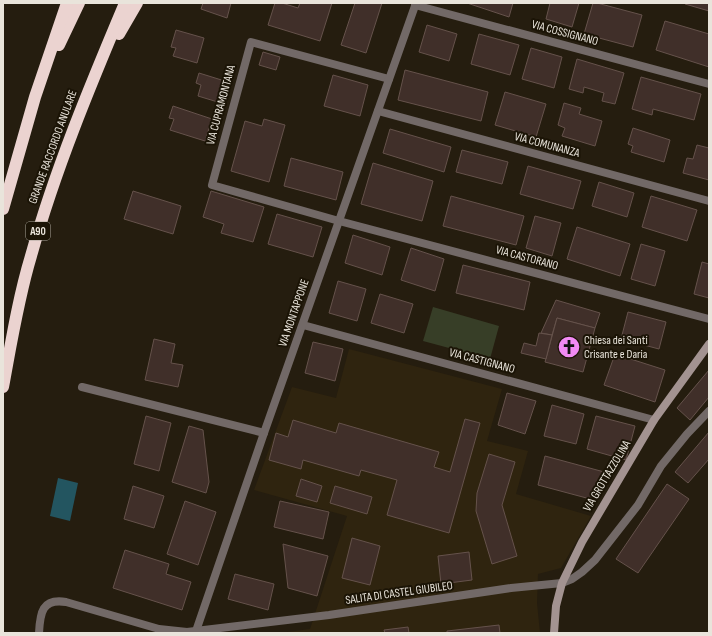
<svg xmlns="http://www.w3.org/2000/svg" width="712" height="636" viewBox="0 0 712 636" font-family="'Sofia Sans Condensed',sans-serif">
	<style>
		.built { fill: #2f240f }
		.green { fill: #373e27 }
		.water { fill: #235560 }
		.building { fill: #402f29; stroke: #65524b }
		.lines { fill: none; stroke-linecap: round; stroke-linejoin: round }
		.street { stroke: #726967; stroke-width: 8 }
		.secondary { stroke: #a39391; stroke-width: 8 }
		.highway { stroke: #ebd3d0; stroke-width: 12 }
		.labels { text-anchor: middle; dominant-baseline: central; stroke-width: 4; stroke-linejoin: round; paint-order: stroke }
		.shield { fill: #1b1406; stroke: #aba69b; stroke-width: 1 }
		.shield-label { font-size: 11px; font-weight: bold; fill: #e9e4db }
		.street-label { font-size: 12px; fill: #e9e4db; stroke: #1b1406 }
		.poi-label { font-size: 12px; fill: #e9e4db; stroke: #1b1406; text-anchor: start }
	</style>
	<rect width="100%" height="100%" fill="#251d0f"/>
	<path class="built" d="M349 349 502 389 487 441 528 451 516 494 591 516 561 568 538 574 537 603 540 633H280L310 629 347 516 254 490 292 387 336 398Z"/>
	<path class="green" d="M433 307 499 326 490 359 423 341Z"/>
	<path class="water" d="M58 478 78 483 70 521 50 516Z"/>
	<g class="building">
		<path d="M203 3H231L227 18 201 9Z"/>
		<path d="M275 3H282L298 8 300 3H332L320 41 268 25Z"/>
		<path d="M355 3H382L366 53 341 45Z"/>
		<path d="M467 3H513L509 17Z"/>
		<path d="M550 3H579L572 27 546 19Z"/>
		<path d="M593 3H597L642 15 633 47 584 34Z"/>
		<path d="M685 3H709V11L685 4Z"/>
		<path d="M665 21 709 34V67L656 50Z"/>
		<path d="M427 25 457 34 449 61 419 52Z"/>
		<path d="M176 30 204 38 197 63 173 56 176 48 171 47Z"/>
		<path d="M479 34 519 45 510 75 471 64Z"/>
		<path d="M531 48 562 57 554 88 522 79Z"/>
		<path d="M263 52 280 57 276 70 259 65Z"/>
		<path d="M577 59 624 73 615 104 602 101 604 93 584 87 583 93 569 89Z"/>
		<path d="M405 70 488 92 481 121 398 100Z"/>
		<path d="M199 73 228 82 221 103 198 96 201 85 196 83Z"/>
		<path d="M333 75 368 85 360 116 324 106Z"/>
		<path d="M641 77 701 94 694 120 653 109 652 115 632 109Z"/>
		<path d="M505 92 546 104 536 137 495 125Z"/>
		<path d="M564 103 581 108 579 114 602 121 595 146 562 136 565 128 558 125Z"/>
		<path d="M173 106 212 119 205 141 170 130 174 119 169 118Z"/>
		<path d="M264 119 285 125 269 182 231 171 245 121 262 126Z"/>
		<path d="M633 128 670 140 664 162 631 152 633 146 628 144Z"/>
		<path d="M390 129 451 147 444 172 383 153Z"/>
		<path d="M697 145 709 148V180L683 173 687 158 693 159Z"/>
		<path d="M462 150 508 162 502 184 456 172Z"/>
		<path d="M291 158 343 172 336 200 284 186Z"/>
		<path d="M373 163 433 181 422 221 361 204Z"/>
		<path d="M528 166 581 181 573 209 520 194Z"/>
		<path d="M599 182 634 193 627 217 592 206Z"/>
		<path d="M133 191 181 206 173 234 124 219Z"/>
		<path d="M211 191 264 207 253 242 221 233 224 224 203 217Z"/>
		<path d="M451 196 524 216 516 245 443 226Z"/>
		<path d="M651 196 697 210 687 241 642 227Z"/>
		<path d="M277 214 322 227 313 257 268 244Z"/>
		<path d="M535 216 561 223 552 256 526 248Z"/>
		<path d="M577 227 630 244 620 276 567 259Z"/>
		<path d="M353 235 390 247 382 275 345 263Z"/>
		<path d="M641 244 665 251 655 286 631 279Z"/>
		<path d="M411 248 444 259 435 291 401 280Z"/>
		<path d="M702 262 709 264V298L694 294Z"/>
		<path d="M463 265 530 282 524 310 456 293Z"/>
		<path d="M338 281 366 289 357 321 329 313Z"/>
		<path d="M380 294 413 304 404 333 371 323Z"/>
		<path d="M556 300 600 313 595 328 557 318 552 335 541 333Z"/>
		<path d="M628 312 666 322 659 349 621 339Z"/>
		<path d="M557 318 595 328 583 372 545 362Z"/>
		<path d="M539 333 552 335 546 359 521 353 524 343 536 346Z"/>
		<path d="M154 339 175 344 171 363 183 365 178 387 145 380Z"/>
		<path d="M313 342 343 349 335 381 305 373Z"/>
		<path d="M615 354 665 370 655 402 604 385Z"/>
		<path d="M709 370V397L690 420 677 408Z"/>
		<path d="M507 393 536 401 525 434 498 425Z"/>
		<path d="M552 405 584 414 576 444 544 436Z"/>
		<path d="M146 416 171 423 159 471 134 464Z"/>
		<path d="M596 416 635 426 626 460 587 449Z"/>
		<path d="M465 419 480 423 449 533 387 515 397 480 361 470 359 476 303 460 301 469 269 460 276 433 288 437 293 420 336 433 339 423 439 452 434 467 450 472Z"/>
		<path d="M189 426 203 430 209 482 206 493 172 482Z"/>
		<path d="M709 432V459L688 483 675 472Z"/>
		<path d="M489 454 515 462 502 505 517 556 492 564 476 511 477 493Z"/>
		<path d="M545 456 608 473 603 491 597 489 594 500 538 485Z"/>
		<path d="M301 479 322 486 317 502 296 496Z"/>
		<path d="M667 484 689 499 638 573 616 559Z"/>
		<path d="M133 486 164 496 154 528 124 519Z"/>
		<path d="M335 486 372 497 367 514 330 503Z"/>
		<path d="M185 501 216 512 198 565 167 554Z"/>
		<path d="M280 501 329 512 323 539 274 527Z"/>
		<path d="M352 538 380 546 370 585 342 578Z"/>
		<path d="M283 544 328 556 317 596 288 588Z"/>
		<path d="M125 550 169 564 166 574 191 582 182 610 113 588Z"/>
		<path d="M469 552 472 580 441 584 438 556Z"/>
		<path d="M235 574 274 584 268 610 228 599Z"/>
		<path d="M499 625 500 633H447V631Z"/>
		<path d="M408 627 409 633H385L384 630Z"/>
	</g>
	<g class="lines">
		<g class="street">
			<path d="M415 5 709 84"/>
			<path d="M389 79 251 42 212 185 339 221 709 319"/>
			<path d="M378 111 709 201"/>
			<path d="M303 325 654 420"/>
			<path d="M82 387 264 433"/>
			<path d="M196 631 264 433 416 3"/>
			<path d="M39 633C40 613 42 598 66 602L159 629 187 632 329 615 511 588 562 583 572 579 582 572 595 560 638 505 661 466 687 434 709 411"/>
		</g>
		<path class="secondary" d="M554 633 556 606 562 583 582 542 654 420 709 344"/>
		<g class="highway">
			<path d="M119 34 137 3"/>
			<path d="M59 45 79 3"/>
			<path d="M3 209 35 97 67 3"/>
			<path d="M3 387C11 344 18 299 31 256 55 170 90 86 125 3"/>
		</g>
	</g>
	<defs>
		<g id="church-disc" transform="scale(1.15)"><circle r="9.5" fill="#f18af4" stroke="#1b1406"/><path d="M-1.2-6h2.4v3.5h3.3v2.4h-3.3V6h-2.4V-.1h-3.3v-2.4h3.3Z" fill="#111"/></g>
	</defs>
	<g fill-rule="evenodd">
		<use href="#church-disc" x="569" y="347"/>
	</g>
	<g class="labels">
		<rect class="shield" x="26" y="222" width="24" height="18" rx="3"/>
		<g class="shield-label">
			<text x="38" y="231">A90</text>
		</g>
		<g class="street-label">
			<text transform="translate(565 33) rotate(15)">VIA COSSIGNANO</text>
			<text transform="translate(221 105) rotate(-75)">VIA CUPRAMONTANA</text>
			<text transform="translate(547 145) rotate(15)">VIA COMUNANZA</text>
			<text transform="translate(53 147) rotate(-70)">GRANDE RACCORDO ANULARE</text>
			<text transform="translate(527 258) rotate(15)">VIA CASTORANO</text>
			<text transform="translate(294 313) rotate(-71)">VIA MONTAPPONE</text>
			<text transform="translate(482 361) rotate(15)">VIA CASTIGNANO</text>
			<text transform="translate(607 476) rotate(-59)">VIA GROTTAZZOLINA</text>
			<text transform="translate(399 593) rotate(-8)">SALITA DI CASTEL GIUBILEO</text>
		</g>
		<g class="poi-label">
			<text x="584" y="340">Chiesa dei Santi<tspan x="584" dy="14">Crisante e Daria</tspan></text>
		</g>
	</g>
	<rect width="712" height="636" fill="none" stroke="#e9e4db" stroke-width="8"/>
</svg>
